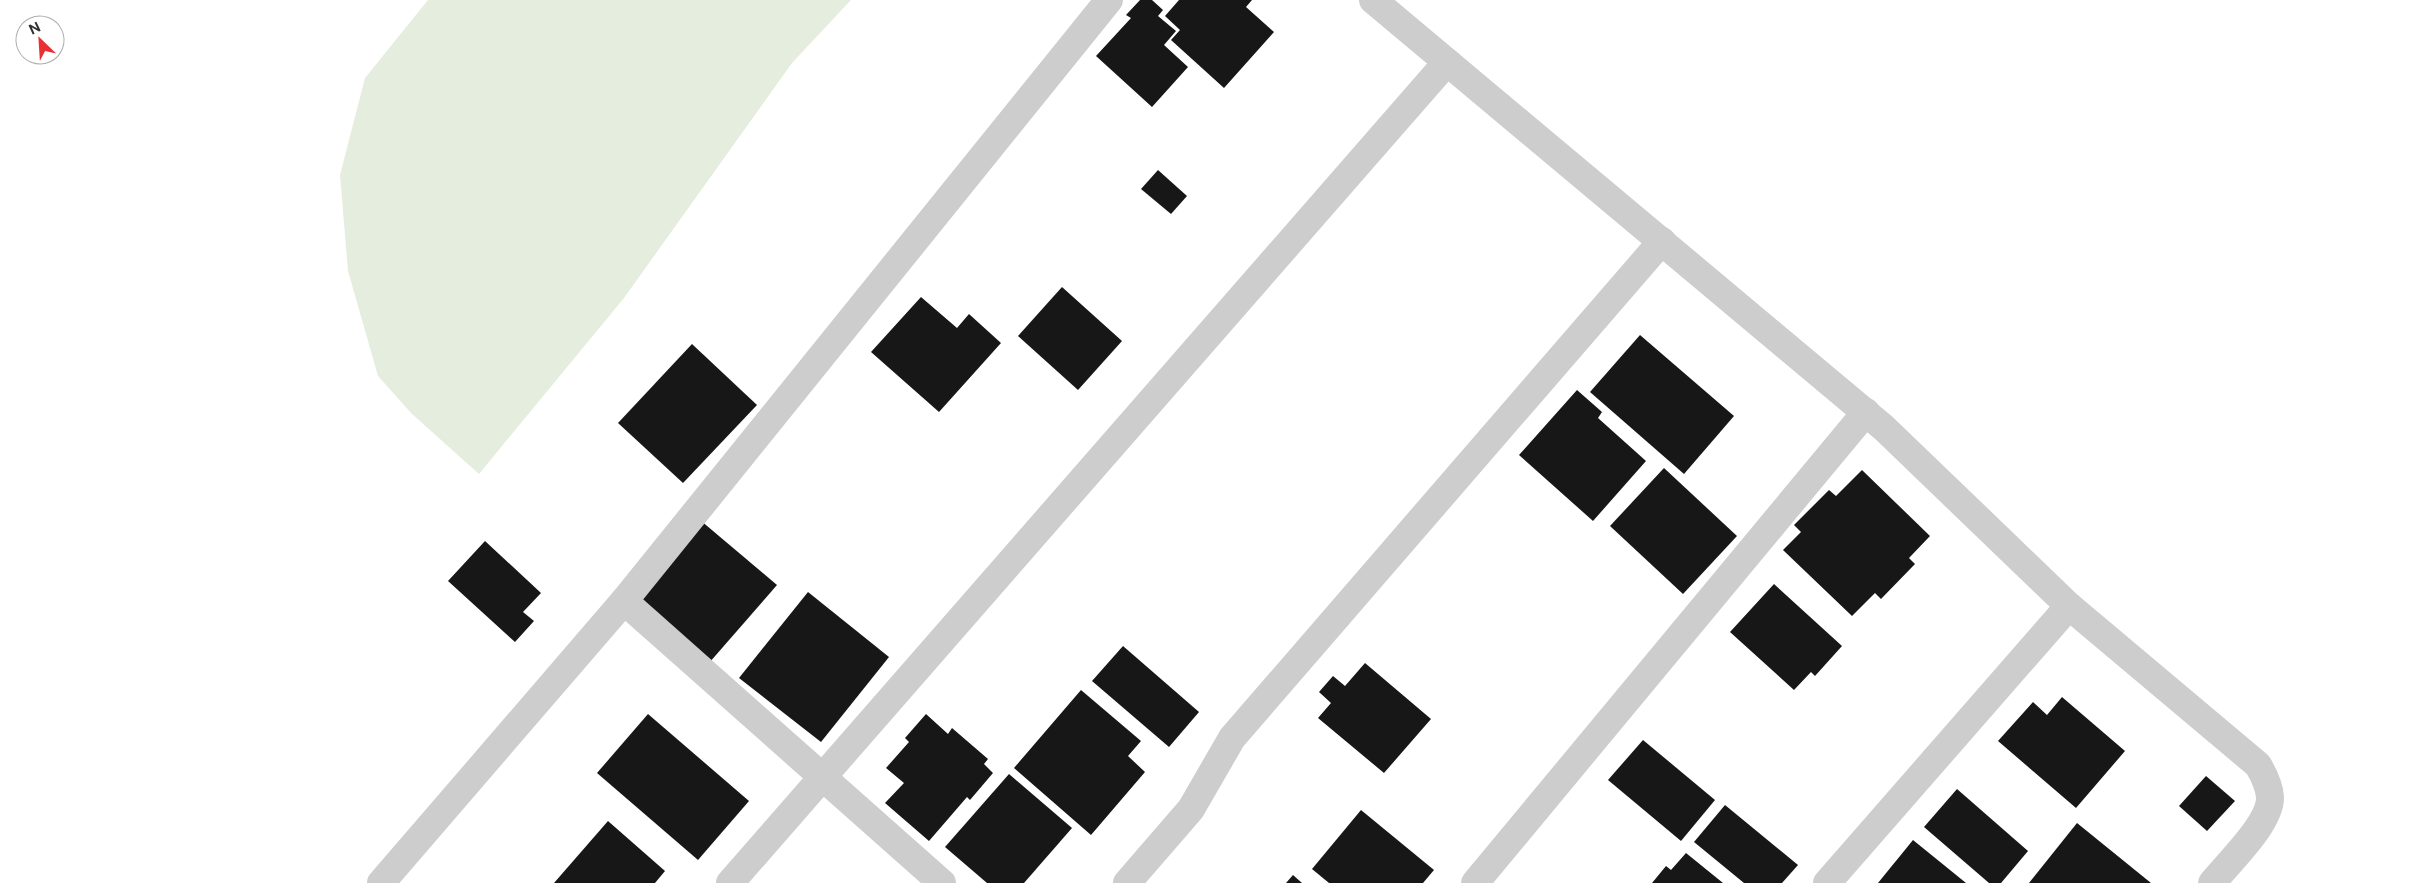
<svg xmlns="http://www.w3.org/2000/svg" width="2415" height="883" viewBox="0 0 2415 883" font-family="'Public Sans',sans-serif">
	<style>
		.green { fill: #e5edde }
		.building { fill: #171717 }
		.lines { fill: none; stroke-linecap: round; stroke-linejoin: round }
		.minor { stroke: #cdcdcd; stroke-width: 28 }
	</style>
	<rect width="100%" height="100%" fill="#fff"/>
	<path class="green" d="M428 0H851L792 63 624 298 479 474 412 414 378 376 348 271 340 175 365 78Z"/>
	<g class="building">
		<path d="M1140 0H1152L1163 10 1158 16 1176 31 1164 45 1188 67 1152 107 1096 56 1131 18 1126 15Z"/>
		<path d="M1179 0H1252L1246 7 1274 32 1224 88 1171 40 1180 30 1165 16Z"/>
		<path d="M1158 170 1187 196 1171 214 1141 189Z"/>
		<path d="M1062 287 1122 341 1078 390 1018 336Z"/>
		<path d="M921 297 957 328 969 314 1001 343 939 412 871 352Z"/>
		<path d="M1640 335 1734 416 1684 474 1590 392Z"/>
		<path d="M692 344 757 405 683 483 618 423Z"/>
		<path d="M1577 390 1602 412 1598 418 1646 461 1593 521 1519 455Z"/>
		<path d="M1664 468 1737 536 1683 594 1610 526Z"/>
		<path d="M1862 470 1930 536 1909 558 1915 564 1881 599 1875 593 1852 616 1783 550 1801 532 1794 525 1829 490 1836 496Z"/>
		<path d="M700 520 777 585 709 663 633 597Z"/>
		<path d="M485 541 541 593 523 612 534 621 515 642 448 581Z"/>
		<path d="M1774 584 1842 646 1815 676 1811 672 1794 690 1730 632Z"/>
		<path d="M808 592 889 657 821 742 739 678Z"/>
		<path d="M1123 646 1199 712 1169 747 1092 681Z"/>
		<path d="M1365 663 1431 719 1384 773 1318 718 1331 703 1319 692 1333 676 1345 686Z"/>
		<path d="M1081 690 1141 741 1128 756 1145 772 1091 835 1014 768Z"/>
		<path d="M2062 697 2125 751 2076 808 1998 741 2033 702 2047 715Z"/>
		<path d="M648 714 749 801 698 860 597 773Z"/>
		<path d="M926 714 948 734 952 728 988 759 984 764 993 773 970 800 967 797 929 841 885 803 904 783 886 768 909 742 905 738Z"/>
		<path d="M1643 740 1715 800 1681 841 1608 780Z"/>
		<path d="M1009 774 1072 828 1024 883H987L945 847Z"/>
		<path d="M2206 776 2235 801 2207 831 2179 806Z"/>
		<path d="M1957 789 2028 851 2001 883H1989L1924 827Z"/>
		<path d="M1725 805 1798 865 1782 883H1744L1694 842Z"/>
		<path d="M1361 810 1434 870 1423 883H1329L1312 869Z"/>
		<path d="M608 821 665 871 655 883H554Z"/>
		<path d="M2077 823 2151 883H2029Z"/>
		<path d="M1913 840 1966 883H1878Z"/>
		<path d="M1686 853 1723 883H1652L1666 866 1671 870Z"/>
		<path d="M1293 875 1302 883H1286Z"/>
	</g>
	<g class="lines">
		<g class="minor">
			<path d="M1373 0 1884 428 2069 606 2258 765C2264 775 2269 785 2270 797 2271 823 2228 863 2212 883"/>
			<path d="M624 601 942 883"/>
			<path d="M381 883 624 601 1109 0"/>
			<path d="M730 883 1447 62"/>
			<path d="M1127 883 1191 809 1232 738 1662 241"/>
			<path d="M1475 883 1866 412"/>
			<path d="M1827 883 2069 606"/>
		</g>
	</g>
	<g transform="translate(40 40) rotate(335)"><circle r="24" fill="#ffffff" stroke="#acacac"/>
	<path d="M0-4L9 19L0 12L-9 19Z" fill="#e92f35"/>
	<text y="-8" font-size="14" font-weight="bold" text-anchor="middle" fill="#303030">N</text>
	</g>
</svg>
